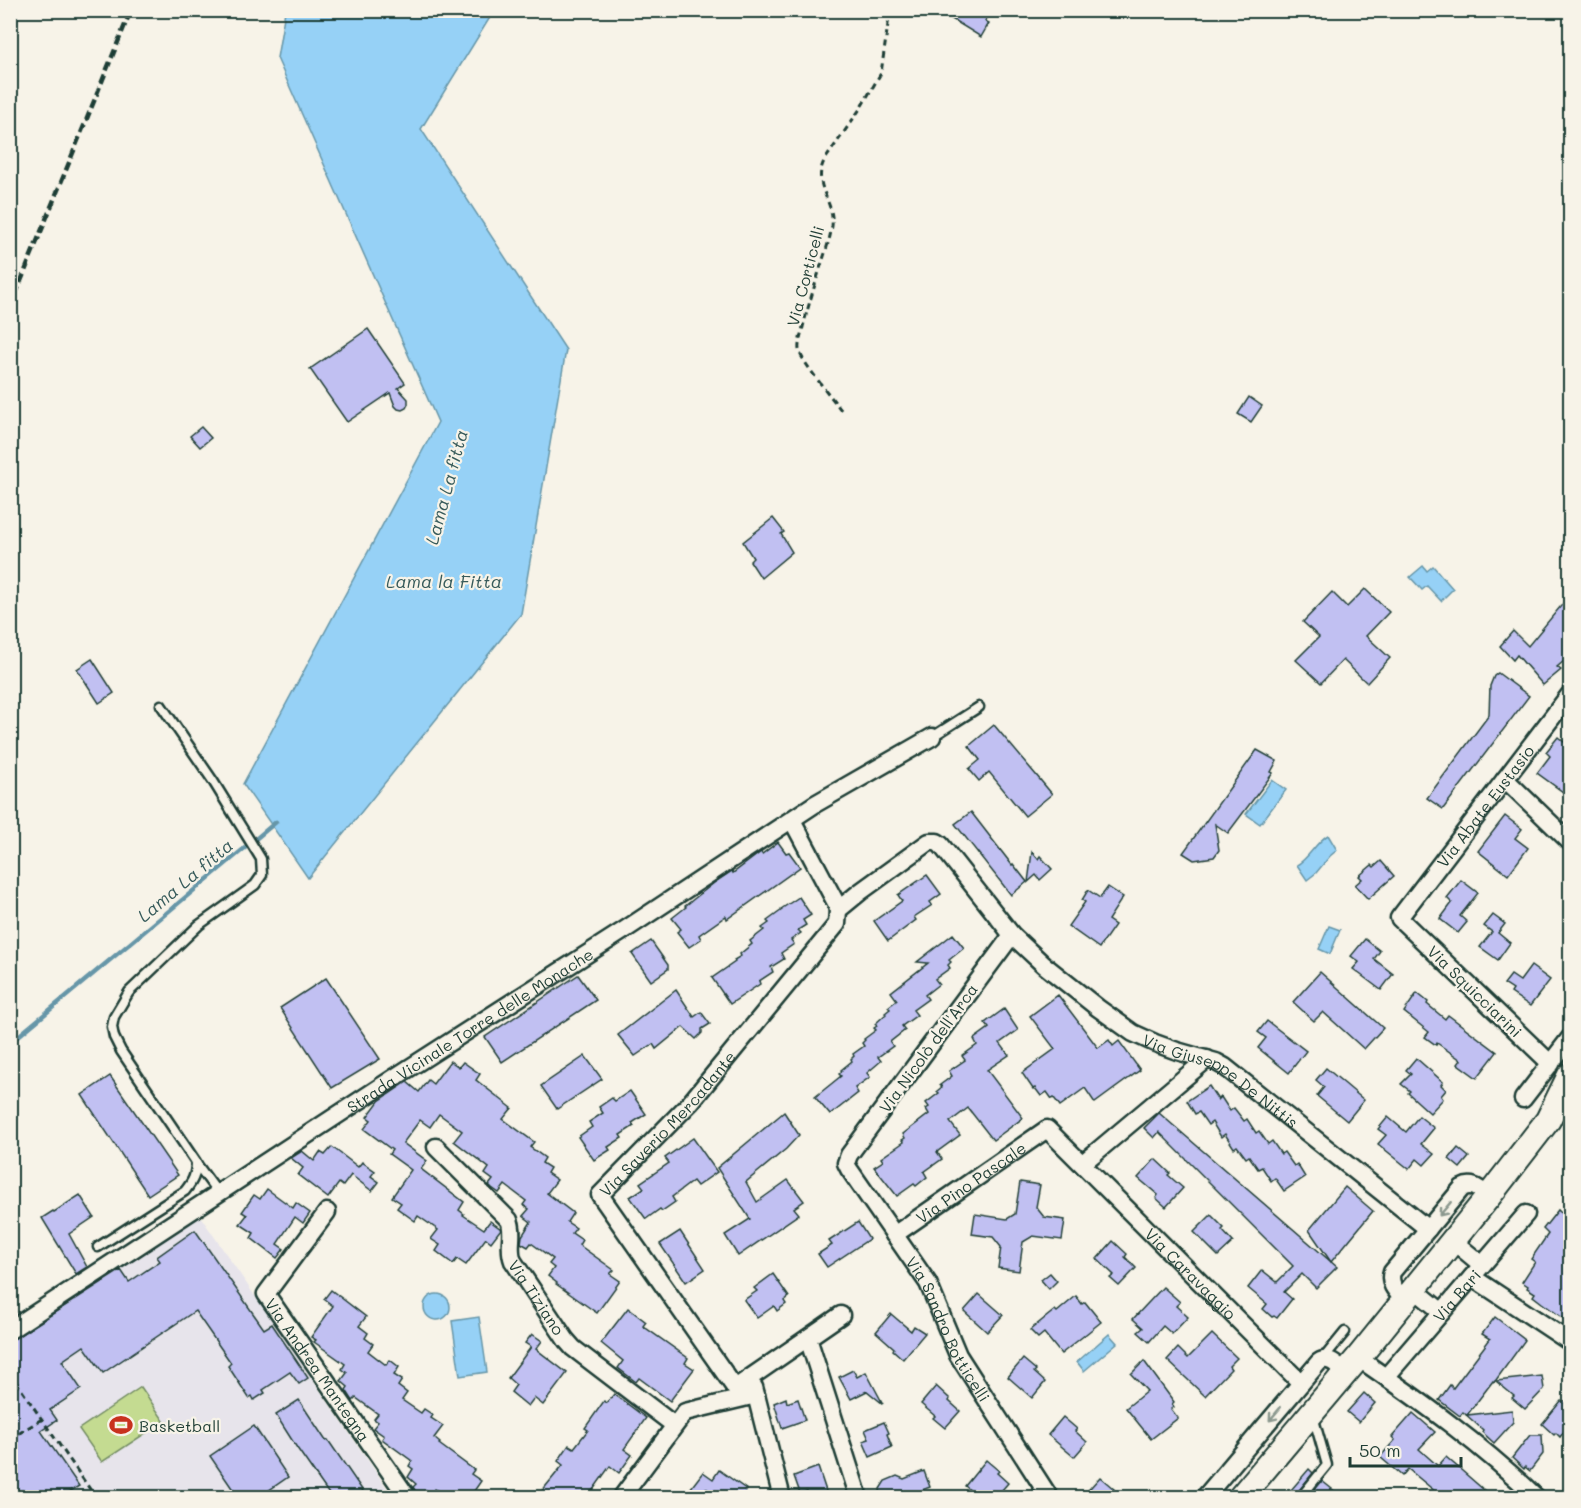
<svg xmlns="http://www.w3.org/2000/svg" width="1581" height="1508" viewBox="0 0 1581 1508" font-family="Mali,sans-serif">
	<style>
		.built { fill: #e7e4eb }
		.green { fill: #c4db91; stroke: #728c62; stroke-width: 1.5 }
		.water { fill: #96d1f6; stroke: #6696a8; stroke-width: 1.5 }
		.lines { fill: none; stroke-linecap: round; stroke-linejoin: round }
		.stream { stroke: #6696a8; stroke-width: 4.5 }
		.building { fill: #c1c0f2; stroke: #1f3d34; stroke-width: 1.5 }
		.lane-casing { stroke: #1f3d34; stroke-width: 13 }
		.street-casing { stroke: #1f3d34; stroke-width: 21 }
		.secondary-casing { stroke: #1f3d34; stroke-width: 28 }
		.path { stroke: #1f3d34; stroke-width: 3; stroke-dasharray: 6 4.5; stroke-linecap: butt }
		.lane { stroke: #f7f3e8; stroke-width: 8 }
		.street { stroke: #f7f3e8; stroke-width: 16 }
		.secondary { stroke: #f7f3e8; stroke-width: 24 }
		.rail { stroke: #1f3d34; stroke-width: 4.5; stroke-dasharray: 9 4.5; stroke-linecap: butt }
		.oneway { stroke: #8b988e }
		.labels { text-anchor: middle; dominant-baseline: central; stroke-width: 4.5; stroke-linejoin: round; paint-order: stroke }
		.street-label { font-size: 16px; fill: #1f3d34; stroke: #f7f3e8 }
		.poi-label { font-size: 16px; fill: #1f3d34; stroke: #f7f3e8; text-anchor: start }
		.water-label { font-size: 18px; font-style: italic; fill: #375b5b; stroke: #f7f3e8 }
	</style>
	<rect width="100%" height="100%" fill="#f7f3e8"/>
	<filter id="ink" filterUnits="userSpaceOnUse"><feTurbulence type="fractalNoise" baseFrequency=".0167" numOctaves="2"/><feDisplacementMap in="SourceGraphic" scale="12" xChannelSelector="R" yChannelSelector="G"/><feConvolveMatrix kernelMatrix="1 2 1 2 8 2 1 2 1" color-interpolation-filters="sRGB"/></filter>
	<g filter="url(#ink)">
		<path class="built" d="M198 1213 393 1497 11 1498V1338Z"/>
		<path class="green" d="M141 1387 164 1421 102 1462 79 1429Z"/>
		<g class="water">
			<path d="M285 11H494L421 129 566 350 521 614 308 878 243 784 438 422 277 58Z"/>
			<path d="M1423 566 1427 571 1433 566 1453 589 1441 601 1427 586 1422 590 1410 577Z"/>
			<path d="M1272 780 1286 790 1260 824 1246 814Z"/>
			<path d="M1328 835 1337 850 1330 856 1316 873 1307 880 1297 865C1310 857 1315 843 1328 835Z"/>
			<path d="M1329 926 1340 930 1330 954 1319 949Z"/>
			<circle cx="437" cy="1307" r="13"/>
			<path d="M479 1317 487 1372 460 1376 452 1321Z"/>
			<path d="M1109 1334 1117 1343 1084 1371 1077 1362Z"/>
		</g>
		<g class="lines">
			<path class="stream" d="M10 1043 276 822"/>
		</g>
		<g class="building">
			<path d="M937 10H991L985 21 989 23 981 37Z"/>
			<path d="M368 329 405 383 398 388 408 399V404L406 408 402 410 398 409 395 406 390 393 347 422 310 369Z"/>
			<path d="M1249 397 1262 406 1251 422 1238 414Z"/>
			<path d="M201 427 211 438 200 447 190 436Z"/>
			<path d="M773 518 784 532 781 534 792 552 761 578 750 561 753 558 743 542Z"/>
			<path d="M1365 589 1389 612 1366 636 1390 658 1367 683 1343 660 1321 683 1296 660 1319 637 1303 622 1332 592 1347 607Z"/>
			<path d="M1570 595V656L1557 667 1561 670 1543 685 1517 655 1513 660 1500 646 1513 631 1528 646Z"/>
			<path d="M92 659 114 693 99 703 77 669Z"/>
			<path d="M1498 673 1529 696 1443 809 1427 798 1489 715 1490 686 1494 676Z"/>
			<path d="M994 725 1052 794 1025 816 989 772 979 781 969 769 980 760 969 746Z"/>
			<path d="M1558 737 1570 747V797L1537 773 1550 756 1546 752Z"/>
			<path d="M1257 750 1277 761 1271 772 1273 773 1228 833 1215 824 1219 850 1214 857 1194 860 1183 853Z"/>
			<path d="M971 812 1012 865 1013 864 1027 882 1011 895 955 824Z"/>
			<path d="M1505 816 1522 829 1515 838 1528 848 1508 875 1478 851Z"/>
			<path d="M778 842 786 853 789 852 800 867 727 919 726 916 699 935 701 939 689 947 677 932 681 929 672 918 686 907 685 906 714 883 732 871 733 873 761 852 762 854Z"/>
			<path d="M1032 852 1038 859 1040 856 1052 869 1040 880 1036 875 1028 882Z"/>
			<path d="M1381 861 1394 876 1368 899 1355 885 1362 879 1359 876 1372 865 1374 867Z"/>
			<path d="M927 875 941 894 930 902 932 905 914 917 916 920 888 941 874 921 902 901 898 895Z"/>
			<path d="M1461 880 1478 893 1460 916 1467 922 1458 933 1440 919 1452 903 1447 898Z"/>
			<path d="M1108 887 1123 897 1108 920 1115 925 1099 948 1068 926 1085 902 1082 900 1088 890 1100 898Z"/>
			<path d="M799 897 811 915 803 920 806 925 798 930 801 933 791 940 794 944 781 953 784 959 771 967 773 972 759 981 760 984 730 1004 712 978 735 962 734 960 741 956 740 954 752 944 750 941 764 930 762 928 769 923 767 921 782 910 781 909Z"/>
			<path d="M1493 915 1505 924 1498 933 1510 943 1498 960 1480 947 1492 932 1484 926Z"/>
			<path d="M953 934 964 948 949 960 951 962 948 965 950 968 935 979 939 984 925 995 928 999 913 1010 917 1015 902 1026 905 1030 890 1042 893 1046 878 1057 881 1061 867 1073 870 1077 855 1088 858 1093 830 1115 815 1097 841 1076 839 1074 842 1071 841 1070 852 1061 851 1059 854 1056 853 1054 864 1046 862 1043 865 1040 864 1039 876 1030 874 1028 877 1026 875 1024 886 1014 885 1013 890 1009 888 1007 897 1000 891 992 928 963 917 962Z"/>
			<path d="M1365 939 1380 951 1374 959 1393 974 1381 990 1353 969 1359 962 1351 956Z"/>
			<path d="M651 941 668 965V969L651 981 632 954Z"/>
			<path d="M1531 966 1550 980 1530 1006 1511 993 1513 990 1504 984 1511 975 1520 981Z"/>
			<path d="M1320 972 1383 1028 1364 1049 1323 1012 1314 1021 1293 1002Z"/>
			<path d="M578 975 596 1000 502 1062 485 1037Z"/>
			<path d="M326 978 380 1059 332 1088 280 1008Z"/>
			<path d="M676 990 694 1017 701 1012 710 1024 702 1029V1033L696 1039 683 1027 656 1049 653 1044 635 1056 618 1035Z"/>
			<path d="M1417 993 1428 1002 1427 1004 1445 1019 1448 1015 1497 1052 1477 1078 1458 1064 1461 1060 1437 1043 1436 1045 1425 1037 1429 1032 1404 1012Z"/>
			<path d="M1058 995 1098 1048 1109 1040 1113 1046 1119 1041 1140 1070 1095 1103 1085 1088 1060 1106 1054 1098 1052 1099 1047 1092 1041 1096 1035 1088 1033 1089 1022 1073 1055 1049 1030 1016Z"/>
			<path d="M1004 1009 1018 1030 1000 1043 1009 1055 987 1070 1023 1118 993 1140 968 1108 950 1122 960 1135 937 1152 942 1159 924 1172 927 1177 916 1186 914 1184 897 1196 874 1167 883 1161 881 1158 904 1142 902 1140 905 1138 903 1134 929 1114 926 1109 929 1107 926 1103 939 1093 937 1091 942 1087 940 1085 952 1076 949 1071 965 1060 962 1056 977 1045 974 1039 989 1028 985 1023Z"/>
			<path d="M1267 1021 1306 1051 1289 1073 1258 1048 1266 1038 1258 1032Z"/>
			<path d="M585 1056 602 1079 557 1109 541 1086Z"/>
			<path d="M1416 1058 1443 1082 1441 1085 1446 1090 1441 1096 1443 1099 1430 1113 1408 1093 1410 1091 1401 1084 1411 1074 1406 1070Z"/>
			<path d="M450 1061 459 1067 463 1062 480 1074 476 1080 512 1108 503 1119 534 1142 530 1147 545 1158 542 1163 550 1168 547 1173 557 1180 547 1193 573 1213 567 1222 576 1228 572 1233 582 1240 579 1245 614 1270 610 1274 620 1281 597 1313 556 1284 557 1283 548 1276 554 1268 549 1264 553 1259 531 1243 528 1247 521 1243 522 1236 531 1222 523 1216 529 1209 523 1205 526 1201 505 1185 499 1193 492 1188 489 1185 493 1180 485 1174 489 1168 454 1141 462 1131 439 1114 430 1127 420 1120 403 1143 427 1161 421 1169 464 1202 459 1210 464 1214 463 1215 484 1229 490 1221 501 1229 491 1242 486 1238 466 1265 457 1259 453 1264 436 1251 440 1245 431 1239 438 1230 418 1216 415 1221 397 1208 401 1203 392 1197 411 1170 389 1154 392 1150 364 1129 371 1120 367 1117 379 1101 407 1082 419 1092 428 1080 433 1084Z"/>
			<path d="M1326 1068 1364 1100 1347 1121 1317 1096 1324 1087 1316 1080Z"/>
			<path d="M110 1076 178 1175 148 1195 82 1095Z"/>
			<path d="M1209 1086 1218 1100 1221 1097 1230 1111 1234 1108 1244 1121 1247 1119 1256 1133 1259 1131 1268 1144 1272 1141 1281 1154 1284 1152 1294 1166 1297 1164 1305 1177 1284 1191 1275 1178 1271 1181 1262 1167 1258 1169 1249 1156 1246 1158 1237 1146 1234 1148 1225 1134 1221 1137 1212 1122 1208 1125 1199 1112 1195 1114 1187 1101Z"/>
			<path d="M630 1091 646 1114 632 1123 634 1126 620 1135 622 1138 608 1147 610 1150 594 1160 578 1137 592 1127 589 1122 603 1113 599 1107 612 1098 615 1101Z"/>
			<path d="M784 1112 799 1135 786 1149 746 1182 757 1202 788 1180 804 1201 794 1208 799 1214 738 1256 725 1235 750 1219 717 1168Z"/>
			<path d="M1159 1113 1337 1267 1316 1288 1302 1274 1284 1292 1292 1299 1277 1318 1274 1316 1272 1317 1263 1309 1267 1304 1248 1288 1262 1270 1277 1282 1293 1266 1159 1132 1154 1138 1144 1128Z"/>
			<path d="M1419 1116 1434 1128 1421 1144 1434 1154 1424 1165 1417 1159 1409 1169 1378 1144 1386 1135 1378 1129 1388 1117 1406 1132Z"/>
			<path d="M693 1138 717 1172 697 1186 693 1181 672 1197 675 1202 662 1211 660 1209 646 1219 630 1197 644 1188 640 1183 669 1163 665 1158Z"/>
			<path d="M332 1147 358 1167 362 1162 375 1171 371 1176 379 1182 372 1191 351 1175 343 1186 339 1183 328 1198 298 1175 303 1168 291 1158 302 1151 314 1161 320 1152 325 1155Z"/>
			<path d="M1458 1148 1469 1157 1460 1168 1449 1159Z"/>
			<path d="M1155 1159 1170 1173 1168 1175 1183 1188 1166 1207 1156 1198 1158 1195 1138 1178Z"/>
			<path d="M1020 1182 1040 1185 1036 1207 1044 1217 1065 1220 1062 1240 1033 1236 1023 1242 1019 1271 998 1268 1001 1247 993 1237 972 1234 975 1214 1007 1219 1015 1214Z"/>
			<path d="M1345 1187 1373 1211 1331 1262 1309 1230Z"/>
			<path d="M267 1189 293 1208 296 1203 310 1213 303 1223 295 1217 277 1244 284 1249 277 1258 251 1238 254 1233 240 1224 247 1215 242 1212 254 1195 260 1199Z"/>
			<path d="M80 1195 94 1217 69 1234 87 1267 76 1274 42 1218 53 1211 54 1212Z"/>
			<path d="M1570 1204V1323L1542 1303 1533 1296 1535 1293 1527 1288 1528 1286 1522 1282 1535 1262 1531 1259 1548 1234 1543 1229 1558 1210 1562 1214Z"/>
			<path d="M1211 1215 1224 1228 1222 1230 1233 1242 1218 1256 1194 1232Z"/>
			<path d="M858 1222 869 1239 827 1267 818 1254 832 1245 829 1241Z"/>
			<path d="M195 1230 264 1329 272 1324 308 1378 299 1384 290 1372 263 1390 265 1393 254 1400 252 1396 249 1398 228 1366 231 1363 195 1311 103 1373 84 1346 62 1361 81 1389 50 1410 57 1420 41 1431 79 1486 61 1497H10V1341L121 1270 129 1282 160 1261 157 1257Z"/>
			<path d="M680 1231 705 1269 686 1282 660 1244Z"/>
			<path d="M1113 1241 1127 1254 1125 1257 1136 1268 1119 1286 1110 1278 1114 1275 1097 1259Z"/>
			<path d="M1050 1273 1057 1281 1049 1289 1041 1280Z"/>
			<path d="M773 1274 789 1297 784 1301 786 1304 777 1311 774 1306 757 1318 744 1300 757 1291 754 1288Z"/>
			<path d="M1163 1287 1180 1302 1176 1306 1188 1317 1172 1334 1163 1326 1149 1342 1138 1332 1143 1328 1133 1319Z"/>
			<path d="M331 1290 366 1317 359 1326 368 1333 365 1338 373 1344 368 1351 386 1365 390 1360 399 1367 394 1375 402 1380 398 1386 407 1393 402 1400 421 1413 424 1409 433 1415 431 1418 443 1426 434 1438 440 1443 439 1444 474 1470 471 1474 481 1481 474 1491 484 1497H447L435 1489 431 1494 426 1490 420 1497 418 1495 413 1487 416 1484 408 1477 413 1469 409 1466 412 1461 382 1439 384 1436 373 1428 378 1422 374 1419 378 1414 356 1398 353 1401 346 1390 348 1387 341 1381 347 1373 342 1369 345 1364 314 1342 316 1340 311 1337 333 1306 324 1299Z"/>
			<path d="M979 1294 1003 1315 987 1332 964 1311Z"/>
			<path d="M1076 1296 1082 1304 1085 1302 1101 1322 1061 1354 1044 1333 1038 1338 1030 1330 1055 1310 1057 1312Z"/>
			<path d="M628 1308 646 1322 643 1326 688 1358 685 1363 694 1369 670 1401 639 1378 636 1382 618 1368 623 1361 601 1343Z"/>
			<path d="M891 1314 911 1331 914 1326 925 1333 903 1359 893 1350 894 1348 876 1332Z"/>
			<path d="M1495 1317 1525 1340 1496 1380 1494 1382 1493 1381 1467 1415 1512 1410 1513 1422 1494 1443 1482 1432 1483 1430 1463 1412 1460 1416 1439 1400 1450 1385 1453 1388 1490 1339 1482 1334Z"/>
			<path d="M532 1334 542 1341 536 1349 567 1373 543 1405 534 1398 528 1406 511 1392 516 1385 508 1378 531 1347 525 1343Z"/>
			<path d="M1212 1334 1237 1358 1229 1366 1231 1369 1205 1396 1167 1360 1178 1348 1188 1358Z"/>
			<path d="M1023 1359 1036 1370 1034 1372 1045 1382 1032 1398 1008 1377Z"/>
			<path d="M1144 1361 1174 1402 1172 1404 1174 1407 1171 1409 1178 1418 1151 1439 1126 1408 1147 1391 1131 1374Z"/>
			<path d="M853 1370 857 1377 866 1372 883 1404 867 1391 851 1399 839 1377Z"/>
			<path d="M1542 1376 1544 1389 1525 1409 1512 1398 1514 1396 1496 1381Z"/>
			<path d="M936 1386 950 1399 949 1401 960 1411 945 1428 933 1418 935 1416 921 1404Z"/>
			<path d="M1364 1393 1375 1403 1359 1422 1347 1412Z"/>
			<path d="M614 1394 646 1418 624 1449 632 1455 619 1473 610 1466 588 1497H537L563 1465 558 1461 569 1445 574 1448 588 1430 585 1428 604 1401 607 1403Z"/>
			<path d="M786 1398 787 1403 798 1399 805 1420 782 1428 774 1403Z"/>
			<path d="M299 1400 326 1441 328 1440 367 1497H331L297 1448 276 1415Z"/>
			<path d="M1561 1401H1570V1424L1560 1437 1556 1433 1554 1435 1542 1424Z"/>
			<path d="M1413 1413 1435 1432 1419 1449 1438 1466 1446 1457 1492 1497H1442L1408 1469 1402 1476 1380 1457 1395 1440 1392 1437Z"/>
			<path d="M1063 1417 1077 1429 1075 1431 1087 1442 1074 1457 1048 1435Z"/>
			<path d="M884 1422 889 1433 887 1434 892 1447 870 1457 863 1441 869 1439 865 1430Z"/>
			<path d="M254 1426 288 1477 268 1491 272 1497H238L210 1456Z"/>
			<path d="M1530 1435H1542L1543 1454 1530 1471 1525 1467 1524 1469 1512 1458Z"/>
			<path d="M986 1460 999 1471 997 1473 1008 1483 996 1497H967L972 1492 965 1486Z"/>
			<path d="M818 1467 828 1497H809L807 1491 800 1493 794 1476Z"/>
			<path d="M1309 1469 1313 1473 1294 1497H1285Z"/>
			<path d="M719 1470 747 1490 742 1497H719L706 1488 700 1497H684L703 1472 713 1479Z"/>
			<path d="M924 1471 930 1487 922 1490 919 1497H881L880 1489 885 1481 897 1476 904 1479Z"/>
			<path d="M1100 1477 1114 1489 1108 1497H1082Z"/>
			<path d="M1322 1481 1342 1497H1309Z"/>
		</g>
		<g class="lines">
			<g class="lane-casing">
				<g id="lane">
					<path d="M932 737 979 707"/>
					<path d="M196 1163 218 1193"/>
					<path d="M98 1247 185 1191C193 1181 196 1175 196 1162L121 1051 114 1037 112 1027 114 1017 129 992 199 925 255 885 262 875 261 859 213 781 161 705"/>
					<path d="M1323 1359 1345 1332"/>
					<path d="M1300 1498 1327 1465 1313 1416"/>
				</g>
			</g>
			<g class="street-casing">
				<g id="street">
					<path d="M1505 779 1570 842"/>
					<path id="s1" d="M838 910 860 892 929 842H937L941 845 1012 935 1044 965 1098 1008 1133 1033 1155 1043 1177 1051 1216 1062 1225 1067 1428 1229"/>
					<path id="s2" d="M1012 935 849 1155 846 1163 849 1169 928 1283 958 1355 1050 1498"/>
					<path id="s3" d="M1551 1064 1399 918 1570 694"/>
					<path d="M1523 1099 1570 1038"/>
					<path id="s4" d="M436 1147 509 1220C515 1233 507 1247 513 1261L566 1340 573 1348 674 1425"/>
					<path d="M1083 1163 1207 1059"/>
					<path id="s5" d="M327 1212 266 1294 408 1498"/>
					<path id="s6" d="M894 1235 1047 1129 1301 1383"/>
					<path d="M1453 1241 1482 1265"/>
					<path d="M1472 1277 1570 1342"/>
					<path d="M1414 1289 1442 1312"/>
					<path d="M1404 1300C1397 1292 1388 1284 1392 1272L1462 1188C1473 1182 1480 1190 1489 1196"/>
					<path id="s7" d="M10 1330 400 1074 626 929 815 804 932 737"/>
					<path d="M808 1338 859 1498"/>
					<path d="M1358 1358C1421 1401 1482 1445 1537 1498"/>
					<path id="s8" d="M1386 1377 1526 1214"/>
					<path d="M754 1387 782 1498"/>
					<path d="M735 1388 841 1315"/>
					<path id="s9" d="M742 1398 600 1195 690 1103 837 924 838 910 836 903 792 820"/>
					<path d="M621 1498 685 1412 756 1395"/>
					<path d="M1204 1498 1319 1362C1329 1355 1338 1366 1346 1372"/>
				</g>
			</g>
			<g class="secondary-casing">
				<path id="secondary" d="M1240 1498 1358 1358 1489 1196 1548 1120 1570 1075"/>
			</g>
			<g class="path">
				<path d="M841 410C833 399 801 361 799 350 798 342 802 332 804 323 808 307 813 291 818 275 823 258 829 244 832 226 835 201 812 186 824 161L860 109 881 73 890 10"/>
				<path d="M10 1373 96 1498"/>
				<path d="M10 1439 42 1419"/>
			</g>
			<use href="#lane" class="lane"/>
			<use href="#street" class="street"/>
			<use href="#secondary" class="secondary"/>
			<path class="rail" d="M10 308 131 10"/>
		</g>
		<defs><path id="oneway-shaft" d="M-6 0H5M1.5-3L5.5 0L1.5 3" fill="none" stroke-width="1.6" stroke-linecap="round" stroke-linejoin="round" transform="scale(1.5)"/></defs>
		<g class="oneway">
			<use href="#oneway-shaft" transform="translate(1445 1209) rotate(130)"/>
			<use href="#oneway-shaft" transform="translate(1275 1414) rotate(130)"/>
		</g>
	</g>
	<defs>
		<g id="stadium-bare" transform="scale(1.8)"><path d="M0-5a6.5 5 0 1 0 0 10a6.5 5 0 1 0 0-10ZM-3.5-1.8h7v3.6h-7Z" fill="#c8321e" stroke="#f7f3e8" stroke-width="2.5" paint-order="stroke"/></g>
	</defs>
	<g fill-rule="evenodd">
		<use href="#stadium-bare" x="121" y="1425"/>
	</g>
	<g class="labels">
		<g class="street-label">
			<text transform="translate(805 276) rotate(-75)">Via Corticelli</text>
			<text stroke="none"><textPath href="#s3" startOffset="352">Via Abate Eustasio</textPath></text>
			<text transform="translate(1475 991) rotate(44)">Via Squicciarini</text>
			<text stroke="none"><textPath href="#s7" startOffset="549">Strada Vicinale Torre delle Monache</textPath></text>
			<text transform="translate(928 1048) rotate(-54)">Via Nicolò dell'Arca</text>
			<text stroke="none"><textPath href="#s1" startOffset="498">Via Giuseppe De Nittis</textPath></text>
			<text stroke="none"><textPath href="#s9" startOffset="346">Via Saverio Mercadante</textPath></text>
			<text stroke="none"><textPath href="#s6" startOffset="93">Via Pino Pascale</textPath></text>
			<text stroke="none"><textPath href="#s6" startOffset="390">Via Caravaggio</textPath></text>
			<text stroke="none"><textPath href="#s8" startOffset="108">Via Bari</textPath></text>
			<text stroke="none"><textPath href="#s4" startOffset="188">Via Tiziano</textPath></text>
			<text stroke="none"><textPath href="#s2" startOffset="478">Via Sandro Botticelli</textPath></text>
			<text stroke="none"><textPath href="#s5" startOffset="194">Via Andrea Mantegna</textPath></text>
		</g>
		<g class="poi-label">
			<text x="139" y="1425">Basketball</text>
		</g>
		<g class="water-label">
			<text transform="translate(446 487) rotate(-75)">Lama La fitta</text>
			<text x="444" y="581">Lama la Fitta</text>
			<text transform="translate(185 880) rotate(-40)">Lama La fitta</text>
		</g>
	</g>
	<rect width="1581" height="1508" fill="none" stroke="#f7f3e8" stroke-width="36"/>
	<rect x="18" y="18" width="1545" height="1472" fill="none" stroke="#1f3d34" stroke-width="2" filter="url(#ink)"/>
	<path d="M1350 1457v9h111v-9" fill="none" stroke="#1f3d34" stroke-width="3"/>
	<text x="1359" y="1457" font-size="18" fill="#1f3d34" stroke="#f7f3e8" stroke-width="4.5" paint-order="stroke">50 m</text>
</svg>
